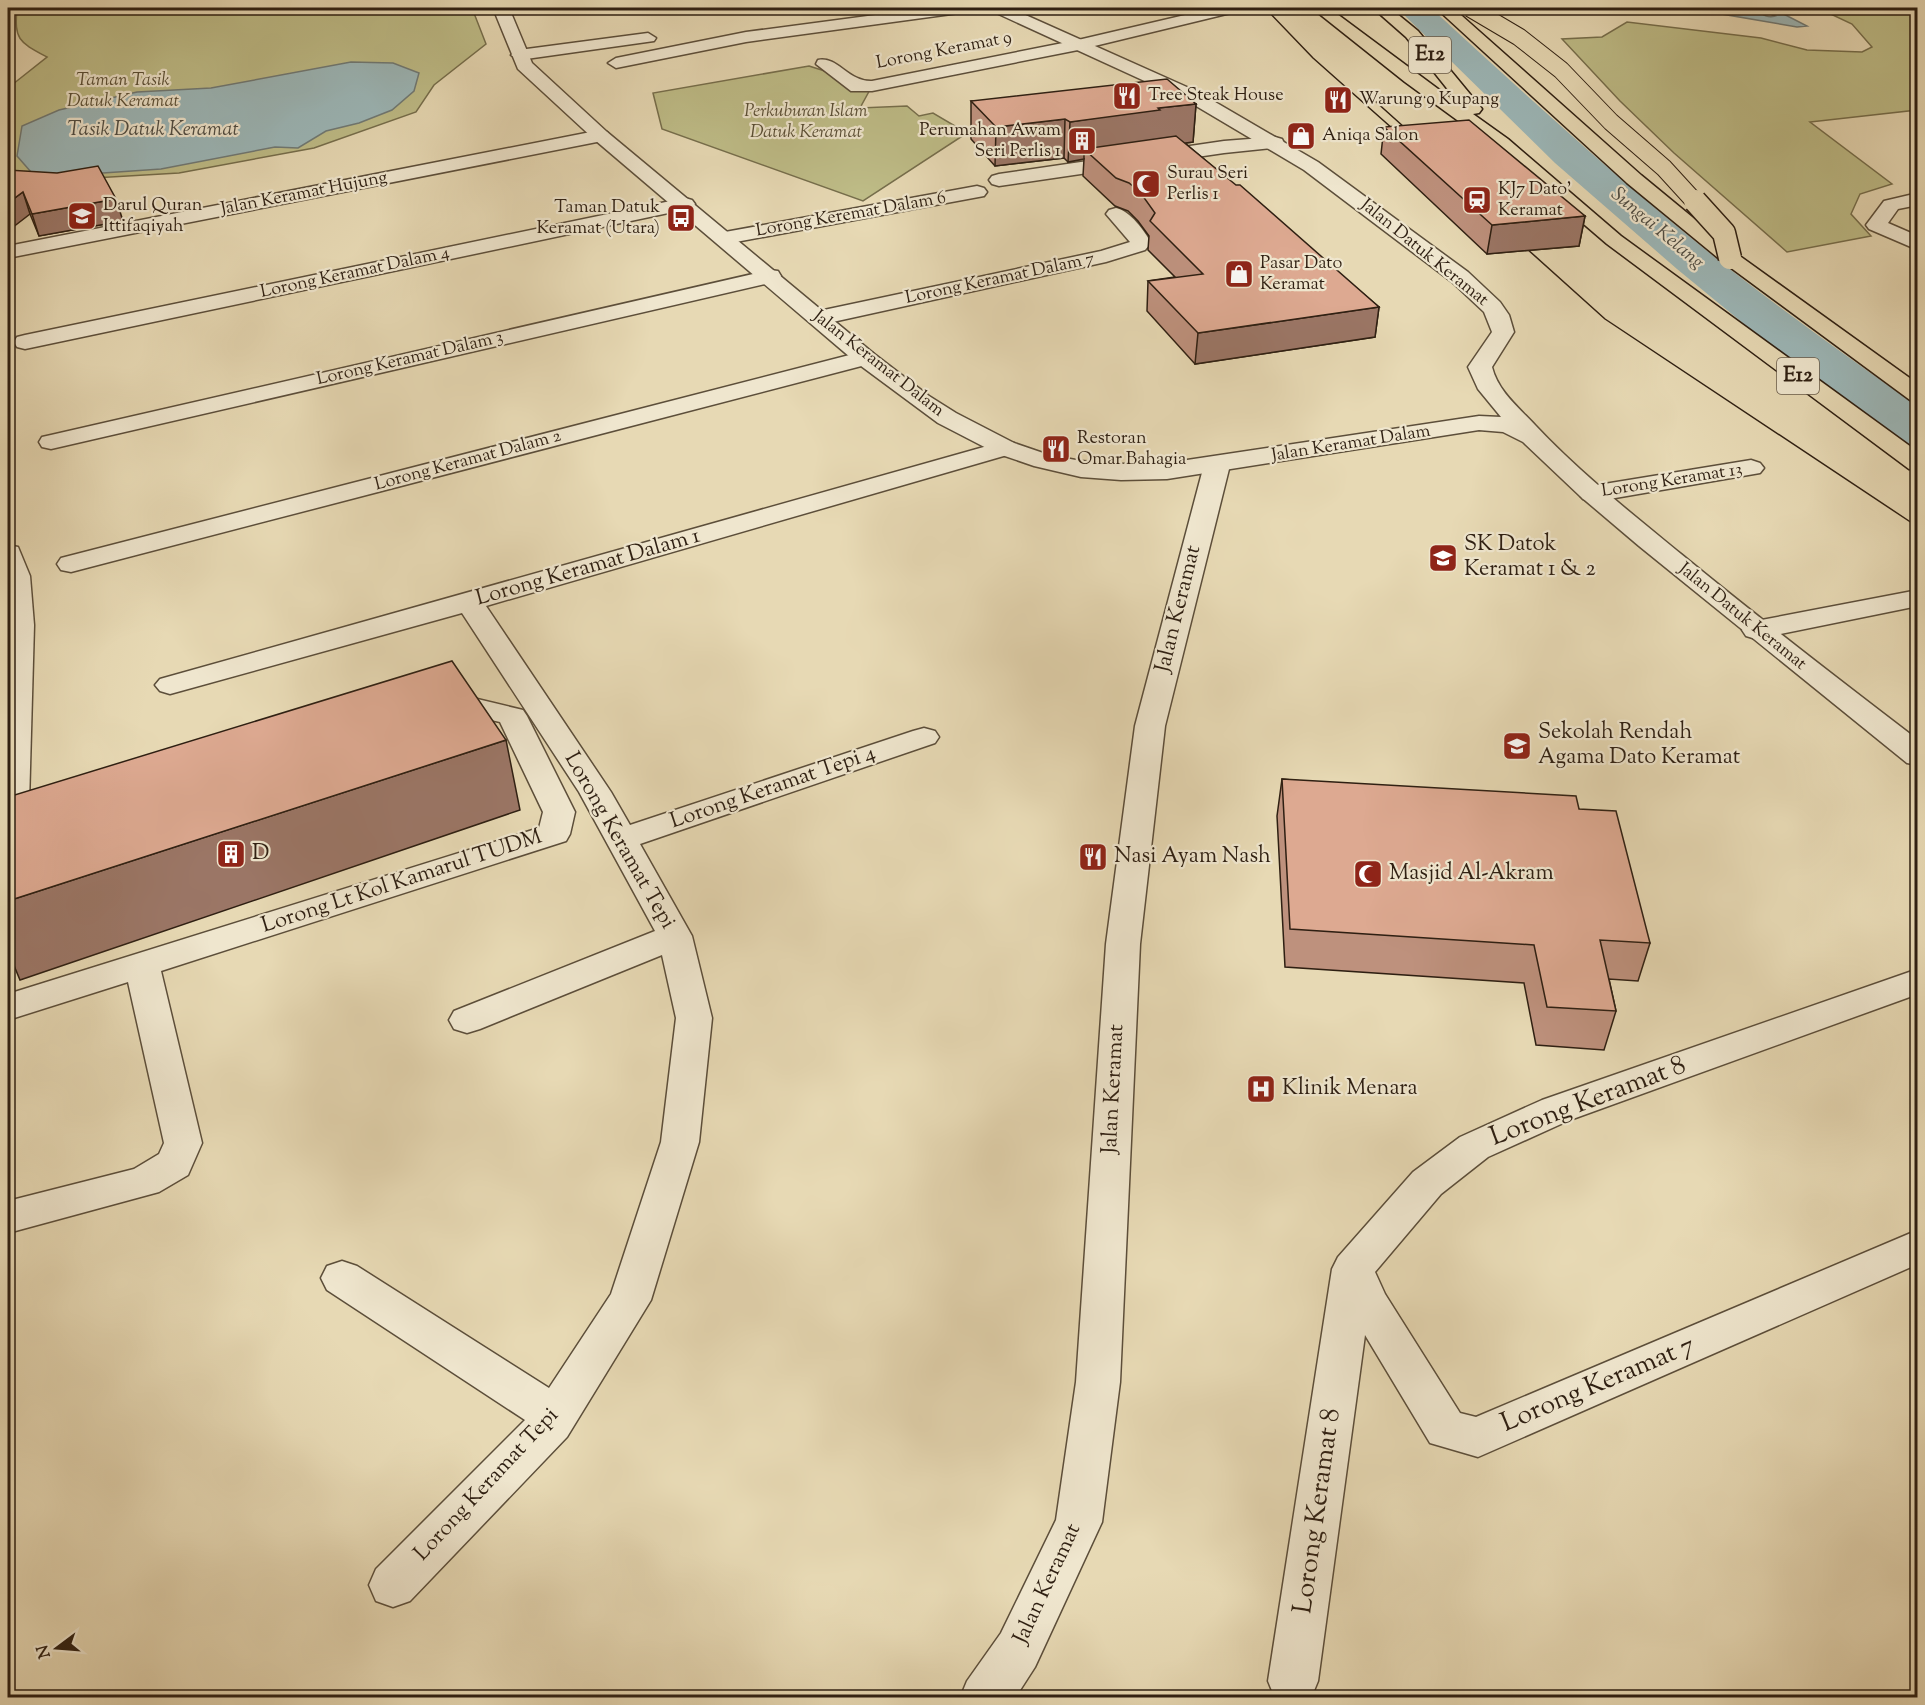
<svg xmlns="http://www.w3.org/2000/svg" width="1925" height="1705" viewBox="0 0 1925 1705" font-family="'Sorts Mill Goudy',serif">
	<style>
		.green { fill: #bebc87; stroke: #766e4c; stroke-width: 1.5 }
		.water { fill: #9cb7b8; stroke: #707a76; stroke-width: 1.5 }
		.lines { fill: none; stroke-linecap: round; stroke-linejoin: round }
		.river { fill: #9cb7b8; fill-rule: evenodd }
		.minor-casing { stroke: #5c4e3a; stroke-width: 3 }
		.tertiary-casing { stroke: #5c4e3a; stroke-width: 3 }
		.motorway-casing { stroke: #2e1f12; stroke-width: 3 }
		.minor { fill: #efe6ce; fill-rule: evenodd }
		.tertiary { fill: #efe6ce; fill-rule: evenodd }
		.motorway { fill: #e7d9b4; fill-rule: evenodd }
		.tram { stroke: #2e1f12; stroke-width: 1.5 }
		.motorway-bridge-far1-casing { stroke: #2e1f12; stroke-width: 19; stroke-linecap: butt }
		.motorway-bridge-casing { stroke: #2e1f12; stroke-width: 25; stroke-linecap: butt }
		.motorway-bridge-far1 { stroke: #e7d9b4; stroke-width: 17 }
		.motorway-bridge { stroke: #e7d9b4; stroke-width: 22 }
		.wall { fill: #be917d; stroke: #2e1f12; stroke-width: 1.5 }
		.shaded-wall { fill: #9b7666; stroke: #2e1f12; stroke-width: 1.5 }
		.building { fill: #dda991; stroke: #2e1f12; stroke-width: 1.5 }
		.labels { text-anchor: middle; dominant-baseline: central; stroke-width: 4.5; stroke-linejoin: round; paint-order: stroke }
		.far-street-label { font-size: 18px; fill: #2e1f12; stroke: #efe6ce }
		.far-park-label { font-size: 18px; font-style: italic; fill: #594e35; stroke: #efe6ce }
		.far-poi-label { font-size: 18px; fill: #2e1f12; stroke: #efe6ce; text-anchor: start }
		.far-water-label { font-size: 20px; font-style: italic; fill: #4f4d44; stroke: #efe6ce }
		.shield { fill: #efe6ce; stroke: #685b4a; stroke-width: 1.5 }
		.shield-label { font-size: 21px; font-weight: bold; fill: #2e1f12 }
		.poi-label { font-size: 22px; fill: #2e1f12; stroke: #efe6ce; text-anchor: start }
		.street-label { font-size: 22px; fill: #2e1f12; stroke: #efe6ce }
		.near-street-label { font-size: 27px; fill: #2e1f12; stroke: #efe6ce }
	</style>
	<rect width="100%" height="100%" fill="#e7d9b4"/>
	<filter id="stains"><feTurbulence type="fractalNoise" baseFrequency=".00333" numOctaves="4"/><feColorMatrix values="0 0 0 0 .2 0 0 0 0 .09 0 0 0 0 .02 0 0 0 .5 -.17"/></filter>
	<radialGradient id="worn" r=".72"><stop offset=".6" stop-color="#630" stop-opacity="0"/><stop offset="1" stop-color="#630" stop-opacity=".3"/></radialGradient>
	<g class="green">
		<path d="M17 8H472L486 44 434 85 416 112 314 148 179 173 8 183V88L47 57C19 42 14 40 17 8Z"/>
		<path d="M1818 8H1917V110L1810 122 1892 184 1860 194 1851 214 1871 236 1787 252 1674 153 1620 101 1562 39 1602 37 1627 22 1761 38 1807 50 1862 52 1872 47 1852 24Z"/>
		<path d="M809 66 872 86 860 108 907 106 919 116 933 113 967 133 863 201 662 129 653 93Z"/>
	</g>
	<g class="water">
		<path d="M1400 8H1422L1479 54 1454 56 1441 41Z"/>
		<path d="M1710 8C1720 7 1738 5 1749 8 1759 11 1765 19 1775 16L1753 8H1772L1807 26 1797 27 1710 12Z"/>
		<path d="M351 62 393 63 419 73 414 91 392 110 359 123 326 131 298 148 275 147 161 169 74 175 31 172 17 156 22 126 59 110 137 92 211 88Z"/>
		<path d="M1907 408 1917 415V446L1872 414Z"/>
	</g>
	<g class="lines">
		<path class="river" d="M1397 8H1431C1521 91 1611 173 1706 250 1775 306 1847 356 1918 407V446L1900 442 1744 324 1677 269 1555 163Z"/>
		<g class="minor-casing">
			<g id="minor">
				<path d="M928 8H967L959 13 746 42 616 68 608 63 616 58 746 32Z"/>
				<path d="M1215 8H1241L1239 11 1078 50 872 91H851L816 64 818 60C838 56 848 82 872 81L1078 40Z"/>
				<path d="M648 33 656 38 654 41 519 60 511 55 519 50Z"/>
				<path d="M601 130 607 132 610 136 607 140 8 258V246Z"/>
				<path d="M1275 137 1282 139 1284 143 1282 147 1224 153 999 186 992 184 989 180 992 176 999 174 1224 141Z"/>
				<path d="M977 186 984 188 987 192 984 196 725 244 718 242 715 238 718 234 725 232Z"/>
				<path d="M1918 193V205L1898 209 1888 223 1918 236V250L1869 229 1866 225 1884 201Z"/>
				<path d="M685 198 692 200 695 204 692 208 25 349 17 347 14 342 17 337 25 335Z"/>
				<path d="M1116 208C1130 211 1145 231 1151 243L1145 250 1106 262 819 325 811 323 808 318 811 313 819 311 1101 251 1130 242 1106 214 1109 210Z"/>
				<path d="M770 270 778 271 781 276 778 281 51 449 42 447 39 442 42 437 51 435Z"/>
				<path d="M865 351 873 353 876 358 873 363 71 572 61 570 57 564 61 558Z"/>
				<path d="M1005 441 1014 443 1017 448 1014 453 486 606 611 792 630 825 913 731 924 728 935 731 939 737 935 743 640 844 692 936 712 1018 699 1142 651 1300 567 1437 410 1601 393 1607 376 1601 369 1585 376 1569 525 1420 327 1290 321 1278 327 1266 342 1261 357 1266 549 1388 611 1294 661 1142 676 1018 662 955 480 1029 467 1033 454 1029 449 1020 454 1011 655 931 579 792 462 613 170 694 160 691 155 685 160 679Z"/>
				<path d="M1217 457 1226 460 1230 465 1165 726 1140 944 1120 1382 1102 1522 1035 1667 1015 1698H960L967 1681 1001 1633 1056 1520 1076 1382 1106 944 1135 726 1204 465 1208 460Z"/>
				<path d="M1751 460 1760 463 1764 468 1760 473 1592 502 1583 499 1579 494 1583 489 1592 486Z"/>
				<path d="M8 545 18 547 30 576 34 625 28 839 20 849 8 852Z"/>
				<path d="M1918 590V606L1756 639 1746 636 1742 630 1746 624 1756 621Z"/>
				<path d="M469 697 523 710 527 716 575 812 570 834 566 841 161 971 202 1143 188 1175 159 1192 8 1233V1201L134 1169 159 1154 164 1143 128 982 8 1020V994L539 828 543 812 500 722 469 715 441 718 430 715 426 709 430 703Z"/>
				<path d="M1918 969V994L1570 1120 1488 1157 1441 1194 1375 1272 1385 1294 1460 1413 1476 1417 1918 1230V1264L1478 1457 1430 1443 1365 1335 1318 1681 1311 1698H1275L1268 1681 1332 1269 1338 1257 1413 1172 1460 1137 1542 1100Z"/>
			</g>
		</g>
		<g class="tertiary-casing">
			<path id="tertiary" d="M493 8H509L532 63 607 132 873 353 929 396 956 413 1014 443 1049 455 1081 461 1121 464 1167 463 1479 416 1501 417 1478 389 1468 367 1492 332 1484 312 1452 282 1304 170 1186 100 992 11 990 8H1010L1198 92 1318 162 1468 272 1500 302 1509 315 1514 332 1492 367C1498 391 1518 407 1535 425 1579 472 1631 513 1681 554 1759 618 1838 679 1918 740V765L1907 763 1639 546 1580 496 1523 442 1503 432 1479 430 1167 479 1121 480 1081 477 1034 466 996 453 938 423 857 363 595 140 518 69Z"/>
		</g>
		<g class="motorway-casing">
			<g id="motorway">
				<path d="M1312 8H1329L1461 106 1406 37 1373 8H1390L1418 31 1479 105 1482 109 1479 113 1473 114 1508 139 1621 236 1918 452V471L1909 469 1607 244 1494 147 1405 82Z"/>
				<path d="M1436 8H1453L1641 175 1737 254 1918 384V402L1910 400 1723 262 1627 183Z"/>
			</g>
		</g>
		<use href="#minor" class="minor"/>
		<use href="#tertiary" class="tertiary"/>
		<use href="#motorway" class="motorway"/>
		<g class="tram">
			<path d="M1265 8 1313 58 1402 137"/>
			<path d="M1365 92 1414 136"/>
			<path d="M1516 239 1605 319 1918 527"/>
		</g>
		<g class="motorway-bridge-far1-casing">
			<path id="motorway-bridge-far1" d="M1470 8 1519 37 1561 70 1611 122 1664 168 1696 203"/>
		</g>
		<g class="motorway-bridge-casing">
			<path id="motorway-bridge" d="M1695 201 1724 233 1730 258"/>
		</g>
		<use href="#motorway-bridge-far1" class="motorway-bridge-far1"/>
		<use href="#motorway-bridge" class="motorway-bridge"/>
	</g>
	<g class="wall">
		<path d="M971 101 1196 104 1193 142 1185 143 1379 307 1375 337 1195 364 1147 311 1148 281 1175 277 1148 250 1149 236 1138 221 1128 211 1115 206 1083 176 1084 159 1068 162 1064 158 995 166 971 139Z"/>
		<path d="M1384 127 1585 216 1579 246 1487 254 1381 154Z"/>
		<path d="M8 170 123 221 39 236 30 214Z"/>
		<path d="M1282 779 1579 809 1650 943 1638 981 1609 979 1616 1011 1604 1050 1536 1045 1524 983 1285 967 1277 816Z"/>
	</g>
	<g class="shaded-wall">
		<path d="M1196 104 1193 142 1157 147 1084 149V159L1068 162 1070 122 1158 108Z"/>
		<path d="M1065 119 1064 158 995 166 996 127Z"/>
		<path d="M23 192 30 214 8 231V203Z"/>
		<path d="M116 199 123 221 39 236 32 214Z"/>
		<path d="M1585 216 1579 246 1487 254 1492 225Z"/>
		<path d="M1379 307 1375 337 1195 364 1198 333Z"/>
		<path d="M506 740 520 810 20 980 8 951V901Z"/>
	</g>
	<g class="building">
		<path d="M1167 79 1196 104 1158 108 1160 110 1070 122 1065 119 996 127 971 101Z"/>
		<path d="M1469 120 1585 216 1492 225 1384 127Z"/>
		<path d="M1176 136 1236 185H1240L1379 307 1198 333 1148 281 1203 274 1150 221 1155 213 1140 192 1129 183 1116 178 1084 149Z"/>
		<path d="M98 166 116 199 32 214 23 192 8 203V170L57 173Z"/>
		<path d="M452 661 506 740 8 901V797Z"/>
		<path d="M1282 779 1576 796 1579 809 1616 811 1650 943 1600 940 1616 1011 1547 1007 1534 945 1290 929Z"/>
	</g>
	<defs>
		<g id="restaurant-square" transform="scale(1.5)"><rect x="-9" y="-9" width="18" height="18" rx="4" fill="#8f2418" stroke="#efe6ce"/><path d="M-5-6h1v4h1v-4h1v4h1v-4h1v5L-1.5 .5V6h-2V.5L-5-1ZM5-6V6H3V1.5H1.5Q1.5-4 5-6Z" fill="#fff"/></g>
		<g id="shop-square" transform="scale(1.5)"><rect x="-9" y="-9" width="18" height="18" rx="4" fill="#8f2418" stroke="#efe6ce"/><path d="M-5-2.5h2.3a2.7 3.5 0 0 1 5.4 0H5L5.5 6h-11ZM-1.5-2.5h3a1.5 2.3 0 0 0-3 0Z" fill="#fff"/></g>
		<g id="building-square" transform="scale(1.5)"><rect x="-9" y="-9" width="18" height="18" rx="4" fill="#8f2418" stroke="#efe6ce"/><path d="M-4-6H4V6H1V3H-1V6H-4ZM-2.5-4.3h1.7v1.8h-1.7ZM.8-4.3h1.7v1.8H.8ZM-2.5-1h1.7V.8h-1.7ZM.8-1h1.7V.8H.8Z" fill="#fff"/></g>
		<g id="mosque-square" transform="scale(1.5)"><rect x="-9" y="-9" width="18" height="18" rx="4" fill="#8f2418" stroke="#efe6ce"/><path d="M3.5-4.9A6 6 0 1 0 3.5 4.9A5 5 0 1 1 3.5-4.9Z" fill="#fff"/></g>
		<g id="station-square" transform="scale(1.5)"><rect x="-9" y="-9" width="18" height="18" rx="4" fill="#8f2418" stroke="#efe6ce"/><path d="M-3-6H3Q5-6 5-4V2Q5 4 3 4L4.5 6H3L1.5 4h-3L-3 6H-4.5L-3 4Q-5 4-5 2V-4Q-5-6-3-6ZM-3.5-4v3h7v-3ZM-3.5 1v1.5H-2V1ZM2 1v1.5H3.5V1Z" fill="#fff"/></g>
		<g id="school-square" transform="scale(1.5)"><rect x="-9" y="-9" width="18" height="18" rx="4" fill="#8f2418" stroke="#efe6ce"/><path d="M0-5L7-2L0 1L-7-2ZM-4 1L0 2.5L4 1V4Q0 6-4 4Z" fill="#fff"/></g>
		<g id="bus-square" transform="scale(1.5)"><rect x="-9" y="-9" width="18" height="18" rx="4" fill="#8f2418" stroke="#efe6ce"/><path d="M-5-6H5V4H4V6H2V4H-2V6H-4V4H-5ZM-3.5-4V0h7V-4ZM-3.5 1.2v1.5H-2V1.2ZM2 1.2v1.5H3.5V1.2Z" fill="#fff"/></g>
		<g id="hospital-square" transform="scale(1.5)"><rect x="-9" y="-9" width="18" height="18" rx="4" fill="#8f2418" stroke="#efe6ce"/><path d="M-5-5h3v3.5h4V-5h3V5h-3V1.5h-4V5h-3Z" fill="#fff"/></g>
	</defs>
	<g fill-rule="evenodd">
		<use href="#restaurant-square" x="1127" y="96"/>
		<use href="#restaurant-square" x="1338" y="100"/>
		<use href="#shop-square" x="1301" y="136"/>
		<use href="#building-square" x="1082" y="141"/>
		<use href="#mosque-square" x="1146" y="184"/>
		<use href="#station-square" x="1477" y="200"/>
		<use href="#school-square" x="82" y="216"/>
		<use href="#bus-square" x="681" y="218"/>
		<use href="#shop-square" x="1239" y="274"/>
		<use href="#restaurant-square" x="1056" y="449"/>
		<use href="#school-square" x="1443" y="558"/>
		<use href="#school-square" x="1517" y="746"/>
		<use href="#building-square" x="231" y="854"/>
		<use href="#restaurant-square" x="1093" y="857"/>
		<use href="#mosque-square" x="1368" y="874"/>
		<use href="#hospital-square" x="1261" y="1089"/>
	</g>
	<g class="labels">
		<g class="far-street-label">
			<text transform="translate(944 51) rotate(-11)">Lorong Keramat 9</text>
			<text transform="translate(304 194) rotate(-11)">Jalan Keramat Hujung</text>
			<text transform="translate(851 215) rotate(-10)">Lorong Keremat Dalam 6</text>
			<text transform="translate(1424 253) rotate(39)">Jalan Datuk Keramat</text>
			<text transform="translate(355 273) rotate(-12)">Lorong Keramat Dalam 4</text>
			<text transform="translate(1000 279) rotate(-12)">Lorong Keramat Dalam 7</text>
			<text transform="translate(410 359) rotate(-13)">Lorong Keramat Dalam 3</text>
			<text transform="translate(878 364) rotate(38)">Jalan Keramat Dalam</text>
			<text transform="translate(1351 444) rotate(-9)">Jalan Keramat Dalam</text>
			<text transform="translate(468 461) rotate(-15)">Lorong Keramat Dalam 2</text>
			<text transform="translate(1672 481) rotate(-9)">Lorong Keramat 13</text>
			<text transform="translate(1742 617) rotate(39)">Jalan Datuk Keramat</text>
		</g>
		<g class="far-park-label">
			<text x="123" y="81">Taman Tasik<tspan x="123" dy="21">Datuk Keramat</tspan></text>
			<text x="806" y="112">Perkuburan Islam<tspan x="806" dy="21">Datuk Keramat</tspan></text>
		</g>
		<g class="far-poi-label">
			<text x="1148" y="96">Tree Steak House</text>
			<text x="1359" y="100">Warung 9 Kupang</text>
			<text x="1061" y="131" text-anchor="end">Perumahan Awam<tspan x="1061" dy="21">Seri Perlis 1</tspan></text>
			<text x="1322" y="136">Aniqa Salon</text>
			<text x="1167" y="174">Surau Seri<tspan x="1167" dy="21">Perlis 1</tspan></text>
			<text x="1498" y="190">KJ7 Dato'<tspan x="1498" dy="21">Keramat</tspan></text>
			<text x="103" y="206">Darul Quran<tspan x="103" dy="21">Ittifaqiyah</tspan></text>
			<text x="660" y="208" text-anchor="end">Taman Datuk<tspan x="660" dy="21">Keramat (Utara)</tspan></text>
			<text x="1260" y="264">Pasar Dato<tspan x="1260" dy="21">Keramat</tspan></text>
			<text x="1077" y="439">Restoran<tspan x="1077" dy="21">Omar Bahagia</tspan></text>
		</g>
		<g class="far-water-label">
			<text x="153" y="130">Tasik Datuk Keramat</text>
			<text transform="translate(1657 229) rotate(40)">Sungai Kelang</text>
		</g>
		<g class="shield">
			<rect x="1409" y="37" width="42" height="36" rx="4.5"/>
			<rect x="1777" y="358" width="42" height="36" rx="4.5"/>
		</g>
		<g class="shield-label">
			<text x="1430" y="55">E12</text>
			<text x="1798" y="376">E12</text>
		</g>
		<g class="poi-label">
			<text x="1464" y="545">SK Datok<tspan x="1464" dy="25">Keramat 1 &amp; 2</tspan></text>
			<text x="1538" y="733">Sekolah Rendah<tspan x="1538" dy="25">Agama Dato Keramat</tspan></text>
			<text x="252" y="854">D</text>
			<text x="1114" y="857">Nasi Ayam Nash</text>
			<text x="1389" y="874">Masjid Al-Akram</text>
			<text x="1282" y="1089">Klinik Menara</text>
		</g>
		<g class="street-label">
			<text transform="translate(588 568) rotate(-16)">Lorong Keramat Dalam 1</text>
			<text transform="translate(1179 609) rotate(-76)">Jalan Keramat</text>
			<text transform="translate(773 788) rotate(-19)">Lorong Keramat Tepi 4</text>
			<text transform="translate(619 841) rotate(60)">Lorong Keramat Tepi</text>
			<text transform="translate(402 882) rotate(-18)">Lorong Lt Kol Kamarul TUDM</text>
			<text transform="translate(1114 1089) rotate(-87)">Jalan Keramat</text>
			<text transform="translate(487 1485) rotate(-47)">Lorong Keramat Tepi</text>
			<text transform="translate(1048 1584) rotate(-65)">Jalan Keramat</text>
		</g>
		<g class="near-street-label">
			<text transform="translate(1588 1102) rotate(-21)">Lorong Keramat 8</text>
			<text transform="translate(1598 1385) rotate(-23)">Lorong Keramat 7</text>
			<text transform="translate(1318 1511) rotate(-82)">Lorong Keramat 8</text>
		</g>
	</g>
	<rect width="1925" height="1705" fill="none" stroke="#e7d9b4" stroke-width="30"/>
	<rect x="9" y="9" width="1907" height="1687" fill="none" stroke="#2e1f12" stroke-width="3"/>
	<rect x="15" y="15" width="1895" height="1675" fill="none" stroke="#2e1f12" stroke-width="1.5"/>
	<g transform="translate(57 1648) rotate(254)" stroke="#efe6ce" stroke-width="4.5" paint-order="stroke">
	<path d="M0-4.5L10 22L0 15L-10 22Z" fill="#2e1f12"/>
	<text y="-9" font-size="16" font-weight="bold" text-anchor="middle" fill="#2e1f12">N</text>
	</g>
	<rect width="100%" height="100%" filter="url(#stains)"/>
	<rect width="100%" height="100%" fill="url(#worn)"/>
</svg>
